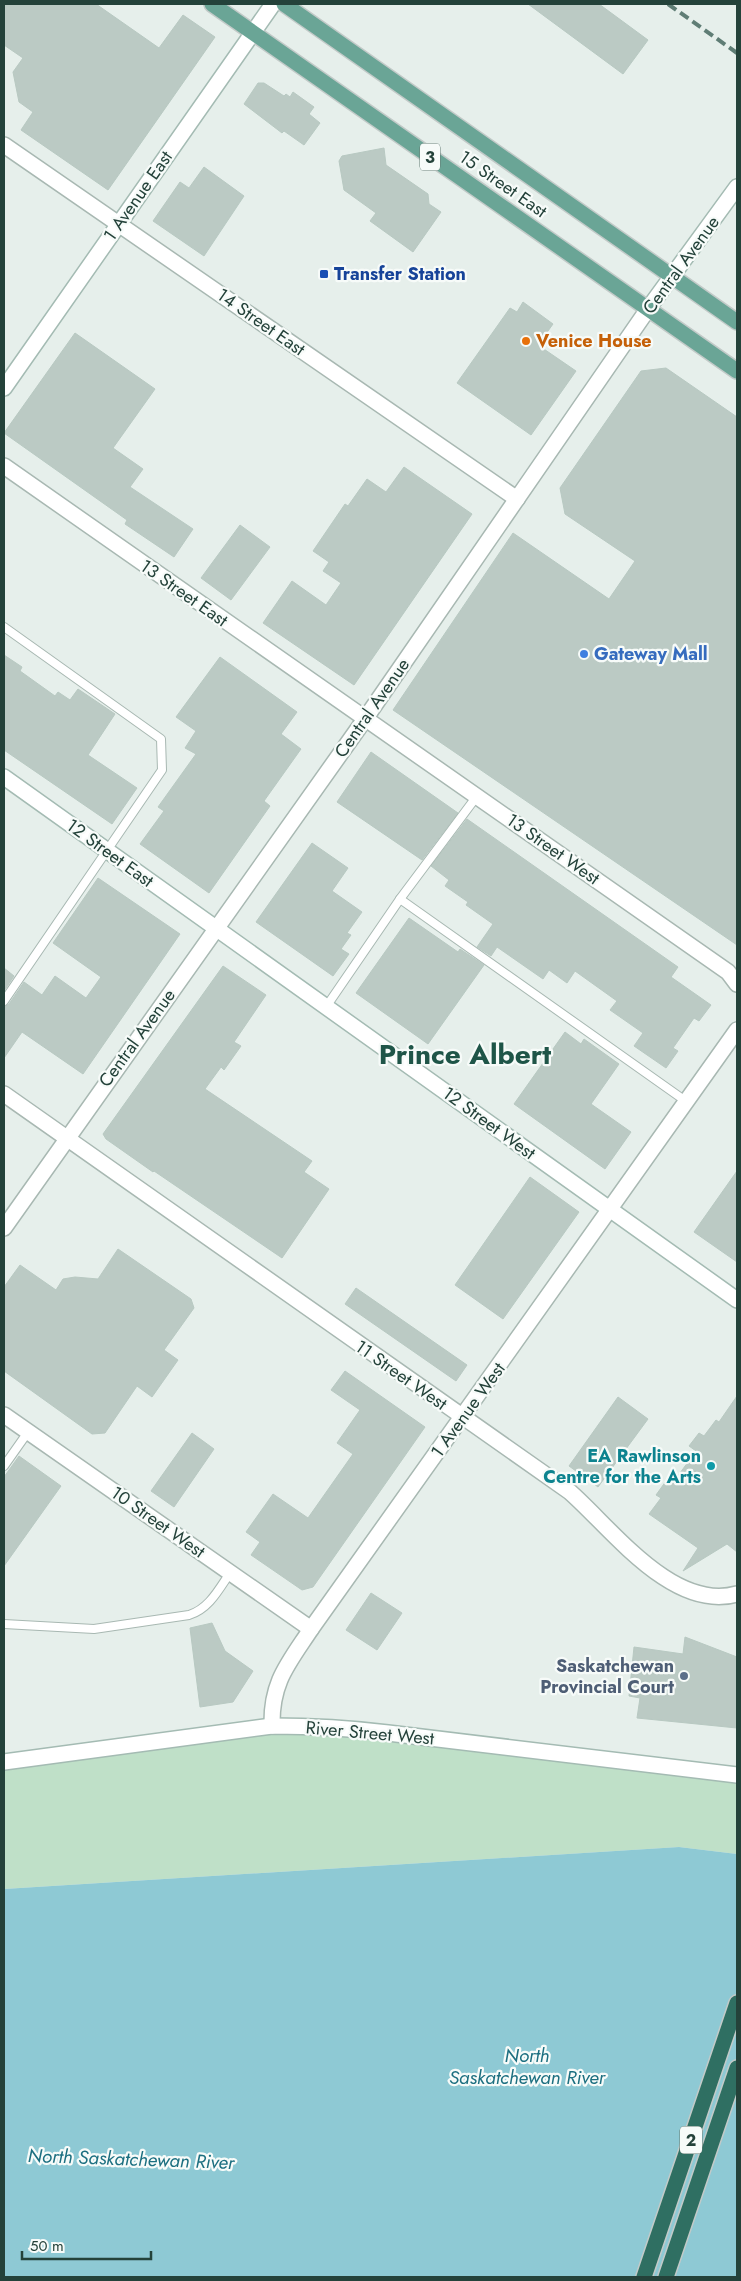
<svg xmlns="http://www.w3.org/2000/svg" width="741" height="2281" viewBox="0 0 741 2281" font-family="Jost,sans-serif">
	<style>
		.green { fill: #bfe0c8 }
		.water { fill: #8ec9d4 }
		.building { fill: #bbcac4; stroke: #b8c9c2 }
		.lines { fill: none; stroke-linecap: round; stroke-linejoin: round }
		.lane-casing { stroke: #a8b8b2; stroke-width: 10 }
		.street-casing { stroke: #a8b8b2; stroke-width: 18 }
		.secondary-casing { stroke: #a4bbb3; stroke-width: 18 }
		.primary-casing { stroke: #c2cac8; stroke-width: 18 }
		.highway-casing { stroke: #c2cac8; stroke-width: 18 }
		.lane { stroke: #fff; stroke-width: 8 }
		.street { stroke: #fff; stroke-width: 15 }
		.secondary { stroke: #fff; stroke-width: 15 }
		.primary { stroke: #6aa596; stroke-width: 15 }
		.highway { stroke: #2f6f62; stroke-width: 15 }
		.rail { stroke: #5f7d75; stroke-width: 4; stroke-dasharray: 10 5; stroke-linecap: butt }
		.transit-dot { fill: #1a4fb4; stroke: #f7fbf9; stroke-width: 2 }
		.food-dot { fill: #e8710a; stroke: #f7fbf9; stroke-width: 2 }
		.shop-dot { fill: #3f7fe0; stroke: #f7fbf9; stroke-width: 2 }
		.culture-dot { fill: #0f9aa8; stroke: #f7fbf9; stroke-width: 2 }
		.service-dot { fill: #5c6f8a; stroke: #f7fbf9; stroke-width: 2 }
		.labels { text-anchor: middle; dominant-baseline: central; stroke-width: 4.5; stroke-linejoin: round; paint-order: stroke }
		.shield { fill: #f7fbf9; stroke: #637a73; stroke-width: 1 }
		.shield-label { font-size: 16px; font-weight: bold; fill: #24423a }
		.street-label { font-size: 18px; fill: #24423a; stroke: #f7fbf9 }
		.transit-label { font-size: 18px; font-weight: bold; fill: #164399; stroke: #f7fbf9; text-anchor: start }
		.food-label { font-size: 18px; font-weight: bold; fill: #c56008; stroke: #f7fbf9; text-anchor: start }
		.shop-label { font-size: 18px; font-weight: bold; fill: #366cbe; stroke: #f7fbf9; text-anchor: start }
		.culture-label { font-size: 18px; font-weight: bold; fill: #0d838f; stroke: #f7fbf9; text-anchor: end }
		.service-label { font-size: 18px; font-weight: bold; fill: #4e5e75; stroke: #f7fbf9; text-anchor: end }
		.water-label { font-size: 19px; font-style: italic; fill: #1c6f80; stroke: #f7fbf9 }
		.town-label { font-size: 28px; font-weight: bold; fill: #1f5548; stroke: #f7fbf9 }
	</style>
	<rect width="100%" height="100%" fill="#e6efeb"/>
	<path class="green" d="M260 1721 737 1781V1854L679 1847 4 1889V1758Z"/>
	<path class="water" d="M679 1847 737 1854V2277H4V1889Z"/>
	<g class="building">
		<path d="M4 4H96L159 48 183 15 215 37 108 190 21 130 33 112 19 102 13 72 23 58 4 45Z"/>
		<path d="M528 4H599L648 40 623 74Z"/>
		<path d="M258 83H264L284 96 286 94 290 97 293 92 314 107 309 114 320 123 304 145 284 131 282 133 244 104Z"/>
		<path d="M384 148 386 165 428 194 429 204 441 212 413 252 370 221 376 213 344 190 339 161 342 156Z"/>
		<path d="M204 167 244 196 204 256 153 221 180 182 189 188Z"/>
		<path d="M523 302 553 324 538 345 576 371 531 435 457 383 510 308 517 312Z"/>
		<path d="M75 333 155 389 113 448 143 469 130 487 193 529 174 557 125 524 127 520 4 433Z"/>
		<path d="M666 368 737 417V945L393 710 513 533 609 599 635 561 565 514 560 488 641 371Z"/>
		<path d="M404 467 472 514 354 685 263 623 292 581 326 605 341 583 323 571 329 562 313 551 345 504 348 506 367 479 386 492Z"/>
		<path d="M240 525 270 547 231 600 201 578Z"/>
		<path d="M4 655 22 667 20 671 55 696 58 692 70 700 78 689 115 714 88 755 137 788 112 824 4 750Z"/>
		<path d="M220 657 297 712 281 734 301 749 264 801 270 806 209 893 140 844 164 811 158 807 196 754 185 748 196 731 176 717Z"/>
		<path d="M371 752 458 813 422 860 337 802Z"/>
		<path d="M467 819 678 967 671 977 711 1005 699 1021 694 1018 673 1048 678 1051 666 1068 634 1046 643 1033 610 1010 617 1001 575 971 567 983 549 970 543 979 497 947 491 956 477 947 493 924 466 905 468 902 445 886 449 880 431 866Z"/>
		<path d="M312 843 348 868 332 891 362 912 347 933 351 935 341 949 349 954 333 976 256 922Z"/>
		<path d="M98 878 180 934 83 1074 22 1032 4 1058V1007L9 1004 24 982 42 995 55 976 86 998 101 977 53 943Z"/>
		<path d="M409 918 458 952 460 949 484 965 428 1044 356 993Z"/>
		<path d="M223 966 266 995 234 1042 241 1046 224 1070 221 1067 205 1089 312 1161 304 1172 329 1189 282 1258 154 1171 153 1172 106 1139 103 1134Z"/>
		<path d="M4 968 14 976 4 991Z"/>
		<path d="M565 1032 581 1044 584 1039 619 1064 591 1104 631 1132 605 1169 514 1104Z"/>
		<path d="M737 1171V1262L694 1232Z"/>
		<path d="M530 1177 579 1212 503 1319 455 1285Z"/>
		<path d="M118 1249 191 1299 194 1308 164 1350 178 1360 152 1397 137 1386 105 1433 92 1434 4 1371V1287L20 1265 56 1290 63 1279 75 1277 98 1279Z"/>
		<path d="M356 1288 467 1365 456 1381 345 1304Z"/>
		<path d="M345 1371 425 1427 313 1587 302 1590 251 1555 260 1542 246 1532 273 1494 308 1518 353 1454 337 1443 360 1410 331 1390Z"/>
		<path d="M737 1396V1552L727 1544 683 1571 698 1548 649 1514 661 1498 656 1495 666 1481 672 1484 696 1451 689 1446 699 1433 704 1436 716 1420 719 1422Z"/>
		<path d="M618 1397 648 1419 598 1487 569 1466Z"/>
		<path d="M192 1433 214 1449 174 1507 151 1491Z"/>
		<path d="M19 1456 61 1486 4 1566V1477Z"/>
		<path d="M371 1593 402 1613 377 1650 346 1630Z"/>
		<path d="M212 1623 225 1651 253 1671 233 1702 200 1707 190 1628Z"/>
		<path d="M685 1637 737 1657V1728L637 1718 640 1698 629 1696 634 1647 683 1654Z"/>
	</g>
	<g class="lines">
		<g class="lane-casing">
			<g id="lane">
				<path d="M4 627 161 739 162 770 4 1001"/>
				<path d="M400 899 687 1102"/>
				<path d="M326 1007 400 899 477 796"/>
				<path d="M4 1466 28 1432"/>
				<path d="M4 1624 94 1629 189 1615C209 1609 219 1589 230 1573"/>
			</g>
		</g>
		<g class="street-casing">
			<g id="street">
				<path d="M4 145 517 499"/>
				<path d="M4 466 728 972 737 984"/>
				<path d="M4 1094 570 1492C612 1529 673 1612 737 1594"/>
				<path d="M4 1228 365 719 648 309"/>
				<path d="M4 1415 311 1629"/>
				<path d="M272 1726C271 1682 288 1664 311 1629L737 1030"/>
			</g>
		</g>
		<g class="secondary-casing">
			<g id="secondary">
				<path d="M648 309 737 187"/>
				<path d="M4 388 273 4"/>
				<path d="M4 777 737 1300"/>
				<path d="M4 1762 272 1726C311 1726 349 1728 388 1733L737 1775"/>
			</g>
		</g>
		<g class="primary-casing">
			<g id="primary">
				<path d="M212 4 737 371"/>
				<path d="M284 4 737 322"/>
			</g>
		</g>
		<g class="highway-casing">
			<g id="highway">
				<path d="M644 2277 737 2003"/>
				<path d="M666 2277 737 2068"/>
			</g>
		</g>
		<use href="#lane" class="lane"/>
		<use href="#street" class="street"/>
		<use href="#secondary" class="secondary"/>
		<use href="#primary" class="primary"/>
		<use href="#highway" class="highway"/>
		<path class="rail" d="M668 4 737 53"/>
	</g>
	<rect class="transit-dot" x="319" y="269" width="10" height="10" rx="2.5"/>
	<circle class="food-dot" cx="526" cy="341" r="5"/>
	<circle class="shop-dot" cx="584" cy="654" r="5"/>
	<circle class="culture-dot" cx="711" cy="1466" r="5"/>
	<circle class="service-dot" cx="684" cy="1676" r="5"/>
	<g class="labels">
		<g class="shield">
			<rect x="420" y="143.5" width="20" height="27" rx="4"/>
			<rect x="680" y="2126.5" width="22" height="27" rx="4"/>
		</g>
		<g class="shield-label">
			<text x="430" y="157">3</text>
			<text x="691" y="2140">2</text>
		</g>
		<g class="street-label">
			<text transform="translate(503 184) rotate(35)">15 Street East</text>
			<text transform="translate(138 196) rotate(-55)">1 Avenue East</text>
			<text transform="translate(681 265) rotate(-54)">Central Avenue</text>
			<text transform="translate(261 322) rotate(35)">14 Street East</text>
			<text transform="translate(184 593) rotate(35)">13 Street East</text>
			<text transform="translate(372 708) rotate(-55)">Central Avenue</text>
			<text transform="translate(553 849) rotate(35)">13 Street West</text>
			<text transform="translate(110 853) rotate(36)">12 Street East</text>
			<text transform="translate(137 1038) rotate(-54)">Central Avenue</text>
			<text transform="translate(489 1123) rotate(36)">12 Street West</text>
			<text transform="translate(401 1375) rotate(35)">11 Street West</text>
			<text transform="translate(468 1410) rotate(-54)">1 Avenue West</text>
			<text transform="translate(158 1522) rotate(35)">10 Street West</text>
			<text transform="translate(370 1733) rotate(5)">River Street West</text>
		</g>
		<g class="transit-label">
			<text x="334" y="274">Transfer Station</text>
		</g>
		<g class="food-label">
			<text x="536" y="341">Venice House</text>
		</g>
		<g class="shop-label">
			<text x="594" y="654">Gateway Mall</text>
		</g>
		<g class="culture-label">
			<text x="701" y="1456">EA Rawlinson<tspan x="701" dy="21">Centre for the Arts</tspan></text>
		</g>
		<g class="service-label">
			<text x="674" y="1666">Saskatchewan<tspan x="674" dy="21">Provincial Court</tspan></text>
		</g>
		<g class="water-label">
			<text x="527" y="2055">North<tspan x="527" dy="22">Saskatchewan River</tspan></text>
			<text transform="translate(131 2159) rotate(2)">North Saskatchewan River</text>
		</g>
		<g class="town-label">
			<text x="465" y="1054">Prince Albert</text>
		</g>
	</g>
	<rect width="741" height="2281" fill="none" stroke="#24423a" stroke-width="10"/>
	<path d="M22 2251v8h129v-8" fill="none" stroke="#24423a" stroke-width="2.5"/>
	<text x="30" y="2251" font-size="15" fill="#24423a" stroke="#f7fbf9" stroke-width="4" paint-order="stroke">50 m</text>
</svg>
